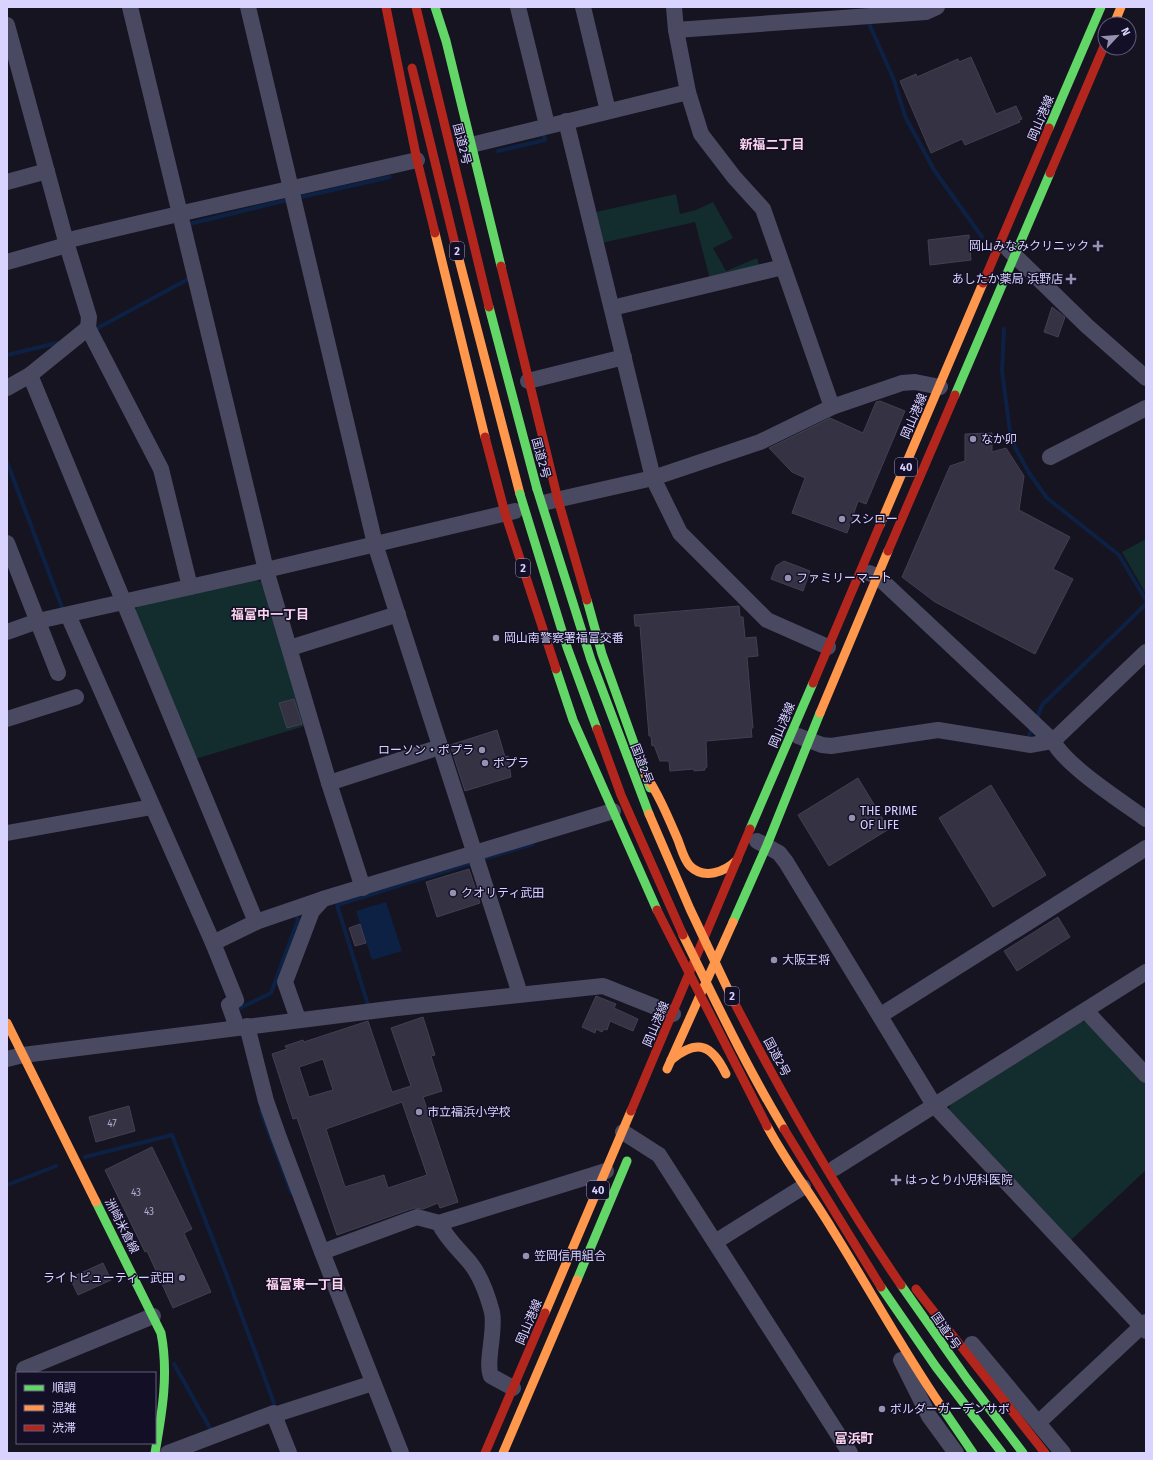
<svg xmlns="http://www.w3.org/2000/svg" width="1153" height="1460" viewBox="0 0 1153 1460" font-family="'Fira Sans','Noto Sans JP',sans-serif">
	<style>
		.green { fill: #132c2d }
		.water { fill: #0d2144 }
		.lines { fill: none; stroke-linecap: round; stroke-linejoin: round }
		.stream { stroke: #0d2144; stroke-width: 4 }
		.building { fill: #343243; stroke: #433f54; fill-rule: evenodd }
		.street { stroke: #4a4962; stroke-width: 16 }
		.fast { stroke: #63d668; stroke-width: 9 }
		.slow { stroke: #ff974d; stroke-width: 9 }
		.jam { stroke: #b3261e; stroke-width: 9 }
		.fast-bridge { stroke: #63d668; stroke-width: 9 }
		.slow-bridge { stroke: #ff974d; stroke-width: 9 }
		.jam-bridge { stroke: #b3261e; stroke-width: 9 }
		.poi-dot { fill: #9591b1; stroke: #130f26; stroke-width: 1.5 }
		.labels { text-anchor: middle; dominant-baseline: central; stroke-width: 3; stroke-linejoin: round; paint-order: stroke }
		.number-label { font-size: 10px; fill: #b0acd0 }
		.shield { fill: #130f26; stroke: #9e99be; stroke-width: 1 }
		.shield-label { font-size: 11px; font-weight: bold; fill: #d9d4ff }
		.street-label { font-size: 12px; fill: #d9d4ff; stroke: #130f26 }
		.poi-label { font-size: 12px; fill: #d9d4ff; stroke: #130f26; text-anchor: start }
		.neighbourhood-label { font-size: 13px; font-weight: bold; fill: #ffd6f0; stroke: #130f26 }
	</style>
	<rect width="100%" height="100%" fill="#161421"/>
	<g class="green">
		<path d="M676 194 680 214 696 210 713 202 733 238 713 248 726 271 757 258 760 268 710 279 695 222 602 243 596 212Z"/>
		<path d="M1146 539V594L1122 552Z"/>
		<path d="M253 578 261 582 305 726 195 759 134 613 138 605Z"/>
		<path d="M1079 1021 1089 1023 1146 1084V1170L1071 1240 949 1110 951 1103Z"/>
	</g>
	<path class="water" d="M386 902 402 951 372 960 356 911Z"/>
	<g class="lines">
		<g class="stream">
			<path d="M867 19 894 80 905 116 934 170 982 237"/>
			<path d="M498 151 545 140 544 137"/>
			<path d="M301 197 390 177"/>
			<path d="M190 227 189 224 287 200"/>
			<path d="M1004 329 1002 371 1011 439 1017 451 1029 473 1047 498 1119 555 1146 600"/>
			<path d="M94 330 192 277"/>
			<path d="M7 355 57 343"/>
			<path d="M7 462 63 610"/>
			<path d="M1036 721 1042 705 1146 604"/>
			<path d="M1027 740 1033 727"/>
			<path d="M480 860 533 844"/>
			<path d="M368 1005 337 905 474 862"/>
			<path d="M236 1010 271 993 298 920 295 912"/>
			<path d="M261 1111 291 1192"/>
			<path d="M85 1157 172 1135 224 1268 274 1403"/>
			<path d="M7 1185 56 1166"/>
			<path d="M174 1364 210 1428"/>
		</g>
	</g>
	<g class="building">
		<path d="M971 57 996 114 1016 106 1022 119 1019 120 1020 122 965 145 962 139 931 153 900 81 916 74 917 77 958 59 959 62Z"/>
		<path d="M969 235 971 260 930 265 928 240Z"/>
		<path d="M1052 307 1065 317 1058 337 1044 332Z"/>
		<path d="M880 401 905 411 866 504 858 501 847 533 792 513 805 478 792 472 769 448 830 418 863 433 876 402Z"/>
		<path d="M992 433V452L1006 448 1024 476 1019 510 1070 537 1053 569 1073 579 1035 654 935 602 902 577 950 466 965 461V434Z"/>
		<path d="M784 561 810 571 803 591 771 579 776 566Z"/>
		<path d="M739 606 740 617H743L745 638 756 637 758 656 747 657 753 728H751L752 737 706 741 707 767 705 768V770L694 771V769L670 771 669 761H660L654 745 652 746 651 736H649L640 626H635L634 615Z"/>
		<path d="M294 699 302 724 287 728 279 703Z"/>
		<path d="M497 730 505 757 508 756 511 777 465 791 450 745Z"/>
		<path d="M858 778 889 829 829 866 798 815Z"/>
		<path d="M991 785 1046 875 993 907 939 818Z"/>
		<path d="M469 869 480 903 437 917 426 882Z"/>
		<path d="M1058 917 1070 937 1017 971 1004 951Z"/>
		<path d="M360 924 366 943 355 946 349 928Z"/>
		<path d="M596 996 616 1004 614 1008 638 1019 633 1031 610 1021 607 1030 604 1029 602 1032 596 1029 595 1033 582 1027Z"/>
		<path d="M423 1017 435 1055 431 1056 442 1091 423 1097 458 1202 440 1208 438 1203 423 1209 414 1208 337 1235 297 1118 293 1119 272 1054 287 1049 285 1046 303 1040 304 1042 368 1021 392 1092 411 1086 391 1028ZM323 1059 333 1090 309 1097 299 1067ZM402 1102 427 1175 388 1188 384 1175 345 1187 326 1129Z"/>
		<path d="M129 1106 135 1131 96 1142 89 1117Z"/>
		<path d="M152 1147 192 1229 184 1233 211 1292 173 1308 147 1251 145 1252 105 1170Z"/>
		<path d="M103 1263 111 1280 78 1295 70 1278Z"/>
	</g>
	<g class="lines">
		<g class="street">
			<path d="M130 7 266 570 329 783 363 888"/>
			<path d="M248 7 375 544 520 994"/>
			<path d="M518 7 547 125"/>
			<path d="M583 7 608 111"/>
			<path d="M674 7 676 30 688 92 701 134 734 177 763 209 832 407"/>
			<path d="M7 25 67 245 89 317 88 328 161 469 190 587"/>
			<path d="M676 30 926 12 937 7"/>
			<path d="M566 121 653 478 680 533 767 620 828 647"/>
			<path d="M471 145 688 92"/>
			<path d="M7 182 47 171"/>
			<path d="M65 241C182 212 300 187 417 160"/>
			<path d="M1008 249 1087 326 1146 378"/>
			<path d="M7 262 67 245"/>
			<path d="M612 308 783 267"/>
			<path d="M30 375 256 922"/>
			<path d="M528 381 624 357"/>
			<path d="M7 388 30 375 88 328"/>
			<path d="M1050 457 1146 408"/>
			<path d="M547 502 653 478 760 442 832 407 902 383 915 382 940 387"/>
			<path d="M7 543 58 673"/>
			<path d="M869 573 877 576 1053 741C1066 766 1121 801 1146 819"/>
			<path d="M68 615 213 943 236 1000 229 1005 237 1027"/>
			<path d="M7 632 38 621 266 570 515 511"/>
			<path d="M290 648 398 614"/>
			<path d="M7 719 76 697"/>
			<path d="M798 736 822 745 831 746 938 730 1031 745 1053 741 1146 652"/>
			<path d="M329 783 440 747"/>
			<path d="M7 833 152 807"/>
			<path d="M757 841 779 853 786 862 934 1105 1146 1331"/>
			<path d="M213 943 256 922 323 899 613 811"/>
			<path d="M1086 1011 1146 1075"/>
			<path d="M881 1015 1146 848"/>
			<path d="M298 1019 285 982 312 911 323 899"/>
			<path d="M247 1026 266 1101 278 1135 322 1252 401 1453"/>
			<path d="M7 1059 23 1055 397 1008 603 986 673 1014"/>
			<path d="M623 1132 659 1155 850 1453"/>
			<path d="M835 1168 1146 972"/>
			<path d="M439 1223C447 1240 460 1250 471 1264 481 1277 488 1297 492 1312 496 1332 485 1362 491 1376L513 1388"/>
			<path d="M715 1242 803 1187"/>
			<path d="M322 1252 417 1217 439 1223 606 1171"/>
			<path d="M972 1344 1063 1453"/>
			<path d="M901 1360 929 1416 956 1453"/>
			<path d="M24 1369 153 1316"/>
			<path d="M274 1415 289 1453"/>
			<path d="M1038 1423 1146 1322"/>
			<path d="M168 1453 274 1413V1415L373 1383"/>
		</g>
		<g class="fast">
			<path d="M435 7 446 41 501 266"/>
			<path d="M1049 128 1101 7"/>
			<path d="M489 307 537 489"/>
			<path d="M955 395 1050 173"/>
			<path d="M587 600 602 654 650 788"/>
			<path d="M556 669 573 720 657 910"/>
			<path d="M750 829 813 683"/>
			<path d="M733 922 767 845 820 713"/>
			<path d="M96 1202 161 1333C169 1374 162 1413 155 1453"/>
			<path d="M577 1280 627 1161"/>
			<path d="M941 1406 973 1453"/>
		</g>
		<g class="slow">
			<path d="M1114 24 1121 7"/>
			<path d="M435 233 485 437"/>
			<path d="M455 244 520 494"/>
			<path d="M880 525 983 283"/>
			<path d="M820 713 888 551"/>
			<path d="M645 774C659 795 668 817 678 840 681 848 684 860 690 866 704 880 725 872 737 860"/>
			<path d="M7 1023 96 1202"/>
			<path d="M671 1060C698 1038 712 1045 726 1074"/>
			<path d="M667 1069 733 922"/>
			<path d="M767 1126C786 1162 811 1194 832 1229 869 1288 902 1349 941 1406"/>
			<path d="M545 1313 631 1111"/>
			<path d="M503 1453 577 1280"/>
		</g>
		<g class="jam">
			<path d="M386 7 417 160 435 233"/>
			<path d="M416 7 489 307"/>
			<path d="M412 68 455 244"/>
			<path d="M1050 173 1105 44"/>
			<path d="M501 266 558 500 587 600"/>
			<path d="M983 283 1049 128"/>
			<path d="M485 437 505 513 556 669"/>
			<path d="M888 551 955 395"/>
			<path d="M813 683 880 525"/>
			<path d="M657 910 767 1126"/>
			<path d="M631 1111 750 829"/>
			<path d="M916 1289 1045 1453"/>
			<path d="M485 1453 545 1313"/>
		</g>
		<g class="fast-bridge">
			<path d="M537 489 591 660 649 814"/>
			<path d="M520 494 567 647 597 729"/>
			<path d="M901 1285 967 1379 1023 1453"/>
			<path d="M881 1287 936 1367 1002 1453"/>
		</g>
		<g class="slow-bridge">
			<path d="M649 814 690 909 732 998"/>
			<path d="M683 935C715 1000 746 1066 784 1129"/>
		</g>
		<g class="jam-bridge">
			<path d="M597 729 621 795 683 935"/>
			<path d="M732 998C783 1097 838 1193 901 1285"/>
			<path d="M784 1129 881 1287"/>
		</g>
	</g>
	<g class="poi-dot">
		<path d="M1096 240h4v4h4v4h-4v4h-4v-4h-4v-4h4z"/>
		<path d="M1069 273h4v4h4v4h-4v4h-4v-4h-4v-4h4z"/>
		<circle cx="973" cy="439" r="4"/>
		<circle cx="842" cy="519" r="4"/>
		<circle cx="788" cy="578" r="4"/>
		<circle cx="496" cy="638" r="4"/>
		<circle cx="482" cy="750" r="4"/>
		<circle cx="485" cy="763" r="4"/>
		<circle cx="852" cy="818" r="4"/>
		<circle cx="453" cy="893" r="4"/>
		<circle cx="774" cy="960" r="4"/>
		<circle cx="419" cy="1112" r="4"/>
		<path d="M894 1174h4v4h4v4h-4v4h-4v-4h-4v-4h4z"/>
		<circle cx="526" cy="1256" r="4"/>
		<circle cx="182" cy="1278" r="4"/>
		<circle cx="882" cy="1409" r="4"/>
	</g>
	<g class="labels">
		<g class="number-label">
			<text x="112" y="1124">47</text>
			<text x="136" y="1193">43</text>
			<text x="149" y="1212">43</text>
		</g>
		<g class="shield">
			<rect x="450" y="242" width="14" height="18" rx="3"/>
			<rect x="895" y="458" width="22" height="18" rx="3"/>
			<rect x="516" y="559" width="14" height="18" rx="3"/>
			<rect x="725" y="987" width="14" height="18" rx="3"/>
			<rect x="587" y="1181" width="22" height="18" rx="3"/>
		</g>
		<g class="shield-label">
			<text x="457" y="251">2</text>
			<text x="906" y="467">40</text>
			<text x="523" y="568">2</text>
			<text x="732" y="996">2</text>
			<text x="598" y="1190">40</text>
		</g>
		<g class="street-label">
			<text transform="translate(1041 118) rotate(-67)">岡山港線</text>
			<text transform="translate(462 144) rotate(76)">国道2号</text>
			<text transform="translate(914 416) rotate(-67)">岡山港線</text>
			<text transform="translate(541 458) rotate(75)">国道2号</text>
			<text transform="translate(782 725) rotate(-67)">岡山港線</text>
			<text transform="translate(642 764) rotate(69)">国道2号</text>
			<text transform="translate(656 1024) rotate(-67)">岡山港線</text>
			<text transform="translate(777 1057) rotate(62)">国道2号</text>
			<text transform="translate(122 1226) rotate(63)">洲崎米倉線</text>
			<text transform="translate(529 1322) rotate(-67)">岡山港線</text>
			<text transform="translate(946 1331) rotate(55)">国道2号</text>
		</g>
		<g class="poi-label">
			<text x="1089" y="246" text-anchor="end">岡山みなみクリニック</text>
			<text x="1063" y="279" text-anchor="end">あしたか薬局 浜野店</text>
			<text x="981" y="439">なか卯</text>
			<text x="850" y="519">スシロー</text>
			<text x="796" y="578">ファミリーマート</text>
			<text x="504" y="638">岡山南警察署福富交番</text>
			<text x="474" y="750" text-anchor="end">ローソン・ポプラ</text>
			<text x="493" y="763">ポプラ</text>
			<text x="860" y="811">THE PRIME<tspan x="860" dy="14">OF LIFE</tspan></text>
			<text x="461" y="893">クオリティ武田</text>
			<text x="782" y="960">大阪王将</text>
			<text x="427" y="1112">市立福浜小学校</text>
			<text x="905" y="1180">はっとり小児科医院</text>
			<text x="534" y="1256">笠岡信用組合</text>
			<text x="174" y="1278" text-anchor="end">ライトビューティー武田</text>
			<text x="890" y="1409">ボルダーガーデンサボ</text>
		</g>
		<g class="neighbourhood-label">
			<text x="772" y="144">新福二丁目</text>
			<text x="270" y="614">福富中一丁目</text>
			<text x="305" y="1284">福富東一丁目</text>
			<text x="854" y="1438">富浜町</text>
		</g>
	</g>
	<rect width="1153" height="1460" fill="none" stroke="#d9d4ff" stroke-width="16"/>
	<rect x="16" y="1372" width="140" height="72" fill="#130f26" stroke="#625e7d"/>
	<rect x="24" y="1385" width="20" height="6" fill="#63d668" stroke="#625e7d"/>
	<text x="52" y="1392" font-size="12" fill="#d9d4ff">順調</text>
	<rect x="24" y="1405" width="20" height="6" fill="#ff974d" stroke="#625e7d"/>
	<text x="52" y="1412" font-size="12" fill="#d9d4ff">混雑</text>
	<rect x="24" y="1425" width="20" height="6" fill="#b3261e" stroke="#625e7d"/>
	<text x="52" y="1432" font-size="12" fill="#d9d4ff">渋滞</text>
	<g transform="translate(1117 36) rotate(64)"><circle r="19" fill="#130f26" stroke="#625e7d"/>
	<path d="M0-3L7 15L0 10L-7 15Z" fill="#9591b1"/>
	<text y="-6" font-size="11" font-weight="bold" text-anchor="middle" fill="#d9d4ff">N</text>
	</g>
</svg>
